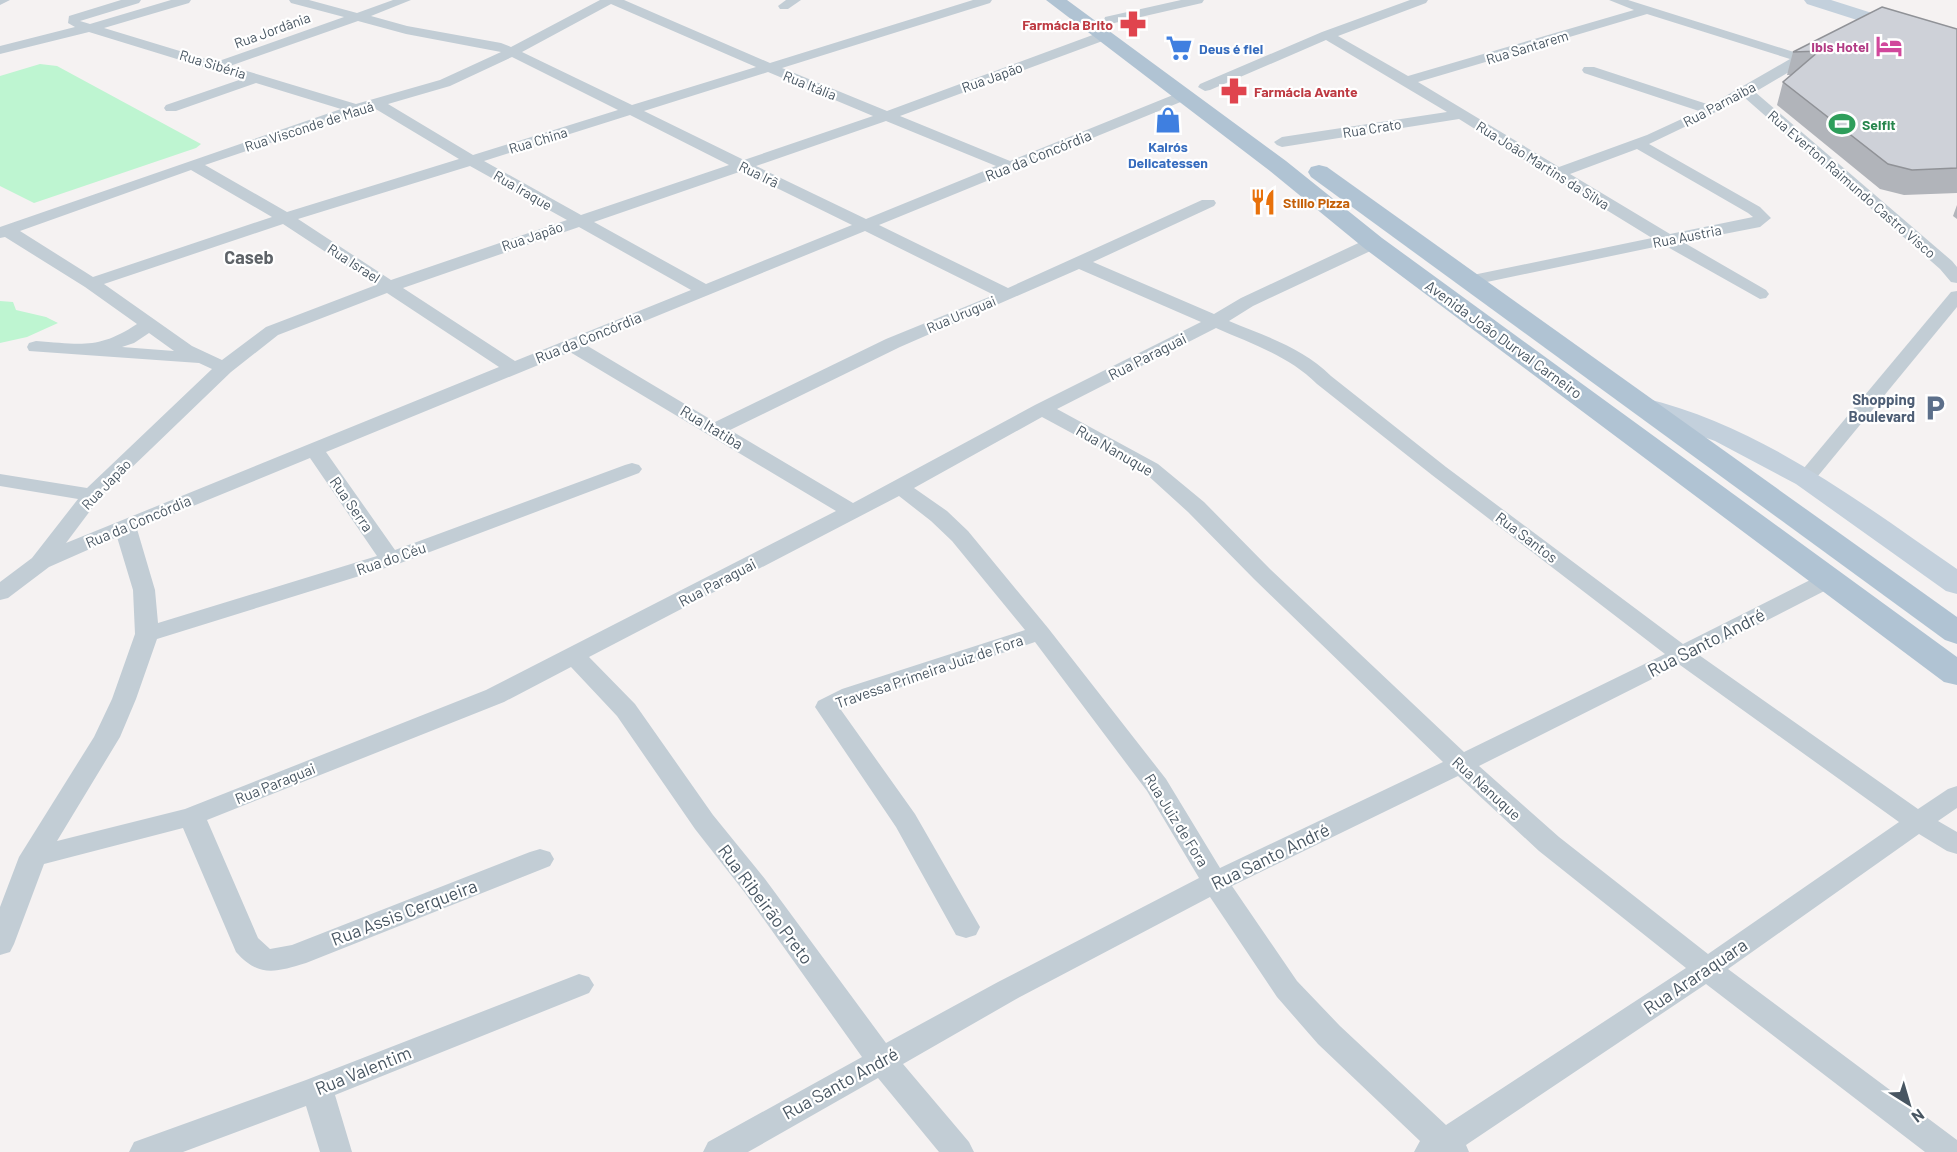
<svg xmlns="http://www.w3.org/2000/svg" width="1957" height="1152" viewBox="0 0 1957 1152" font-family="Barlow,sans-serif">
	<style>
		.green { fill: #bef5d1 }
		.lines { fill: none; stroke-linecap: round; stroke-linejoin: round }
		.street { fill: #c2cdd5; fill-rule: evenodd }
		.secondary { fill: #c3d0dc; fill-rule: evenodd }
		.primary { fill: #b0c3d3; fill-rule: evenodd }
		.wall { fill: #b1b4ba }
		.building { fill: #ced1d8; stroke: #909297; stroke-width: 1.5 }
		.labels { text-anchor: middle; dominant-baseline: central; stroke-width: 4.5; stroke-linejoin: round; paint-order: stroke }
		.far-health-label { font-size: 14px; font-weight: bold; fill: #be3a42; stroke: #fff; text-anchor: end }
		.far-street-label { font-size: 14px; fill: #485662; stroke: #fff }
		.far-hotel-label { font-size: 14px; font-weight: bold; fill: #b23c85; stroke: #fff; text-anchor: end }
		.far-shop-label { font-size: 14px; font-weight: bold; fill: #366cbe; stroke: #fff; text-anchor: start }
		.far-leisure-label { font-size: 14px; font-weight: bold; fill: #27864d; stroke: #fff; text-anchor: start }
		.far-food-label { font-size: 14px; font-weight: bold; fill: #c56008; stroke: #fff; text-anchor: start }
		.street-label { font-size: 15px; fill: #485662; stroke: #fff }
		.service-label { font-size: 15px; font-weight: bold; fill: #4e5e75; stroke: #fff; text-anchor: end }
		.far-district-label { font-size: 18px; font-weight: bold; fill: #5e6368; stroke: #fff }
		.near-street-label { font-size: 18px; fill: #485662; stroke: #fff }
	</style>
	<rect width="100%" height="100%" fill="#f5f2f2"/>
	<g class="green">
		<path d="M40 64 57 66 201 144 196 148 34 203 0 186V76Z"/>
		<path d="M0 301 13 302 16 310 46 317 58 323 27 337 0 343Z"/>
	</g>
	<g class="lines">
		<g class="street">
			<path d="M0 0H10L0 5Z"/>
			<path d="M121 0H141L139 3 80 21 90 24 171 0H191L189 3 104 28 216 62 344 17 291 3 289 0H309L357 13 393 0H411L371 16 407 26 501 43 511 47 600 0H624L770 63 973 0H992L990 3 782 68 887 111 1098 33H1108L1110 36 1108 39 900 116 1010 161 1178 93H1188L1190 96 1188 99 879 225 1008 288 1202 200H1214L1216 203 1214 206 1093 262 1214 314 1241 298 1367 239H1379L1381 243 1379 247 1253 306 1229 321C1265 336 1303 348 1331 376L1446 467 1683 644 1822 574 1830 572 1838 574 1841 579 1838 584 1699 655 1918 809 1948 789 1957 786V808L1938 821 1957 832V854L1947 851 1919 834 1728 969 1957 1140V1152H1925L1706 984 1466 1145 1469 1152H1414L1420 1141 1318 1044 1277 997 1210 897 1018 998 903 1064 969 1142 974 1152H939L878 1078 748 1152H703L708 1142 862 1057 745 893 695 829 617 716 571 667 504 702 207 820 258 938 270 949 292 945 530 852 540 849 550 852 554 859 550 866 306 963C276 972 259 978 236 952L183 828 44 864 14 944 10 952 0 955V907L19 857 94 737 112 699 135 634 133 590 117 537 49 567 8 598 0 600V582L32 558 78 499 0 486V474L87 488 212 369 199 363 29 351 27 347 29 343 36 341C80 344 98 350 137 324L85 287 5 237 0 238V227L341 109 256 83 176 111H166L164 108 166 105 242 79 89 32 0 54V46L75 27 68 23 69 16ZM611 4 756 67 632 105 522 52ZM358 21 406 34 501 52 440 80 356 104 230 66ZM512 57 618 110 473 155 388 104 450 86ZM768 72 873 116 744 160 644 111ZM374 108 459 159 287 212 205 165ZM630 115 729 165 581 215 484 161ZM886 121 996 166 866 219 756 166ZM470 166 567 220 391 280 298 219ZM191 170 272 217 93 277 20 231ZM742 171 852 225 706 284 594 222ZM283 224 376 285 266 327 222 360 192 346 104 284ZM579 227 691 290 515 361 403 288ZM865 231 994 295 886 339 715 422 586 345ZM1079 269 1201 322 1035 405 853 503 730 430 900 347ZM387 293 499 367 66 543 99 499 231 372 278 335ZM1216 328C1252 344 1289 356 1317 384L1432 475 1665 654 1464 752 1270 569 1204 502 1158 464 1057 409ZM149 333 174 351 122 347 134 343ZM570 352 836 511 486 690 185 809 57 841 120 737 136 699 157 639 398 564 639 473 642 469 639 465 632 463 625 465 395 550 326 452ZM1042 417 1144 472 1188 512 1254 579 1443 762 1220 868 1166 779 1048 628 968 531 947 511 914 488ZM310 458 377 556 158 623 155 590 137 529ZM899 496 931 521 952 541 1025 630 842 689 818 701 815 707 896 827 956 935 966 938 976 935 980 927 915 814 841 710 860 701 1035 642 1147 791 1199 878 998 982 886 1043 765 879 713 815 635 704 589 657ZM1680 665 1899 822 1708 954 1559 837 1479 766ZM1458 776 1539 851 1686 968 1446 1125 1340 1026 1297 981 1232 886Z"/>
			<path d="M786 0H801L788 9H780L778 6Z"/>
			<path d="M1181 0H1204L1202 3 1110 24 1104 20 1105 17Z"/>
			<path d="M1410 0H1428L1426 3 1338 36 1408 76 1634 10 1609 0H1628L1800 54 1811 47H1821L1823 50 1821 53 1755 92 1952 261 1957 267V283L1951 282 1940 269 1745 98 1649 144 1760 207 1771 218 1760 227 1683 242 1766 290 1769 294 1766 298 1760 299 1664 245 1468 286 1462 285 1459 281 1462 277 1468 276 1652 238 1556 179 1549 177 1547 174 1459 119 1282 147 1277 145 1274 142 1282 137 1447 112 1326 40 1210 90 1205 91 1198 87 1200 84 1322 32ZM1647 14 1790 59 1710 105 1594 67H1584L1582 70 1584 73 1699 111 1647 135 1559 167 1418 82ZM1637 149 1748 213 1753 217 1670 234 1570 174Z"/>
			<path d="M1957 291V307L1813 482 1806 484 1799 482 1796 478 1799 474 1951 292Z"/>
			<path d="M579 974 589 977 594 985 589 993 335 1095 352 1152H320L306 1106 183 1152H129L134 1142 306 1080Z"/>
		</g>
		<g class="secondary">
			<path d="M1804 0H1831L1957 40V52L1807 4Z"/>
			<path d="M1644 398C1763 427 1858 501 1957 569V594L1946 591 1796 484 1715 441 1634 412 1630 406 1634 400Z"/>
		</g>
		<g class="primary">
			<path d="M1046 0H1067L1286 161 1382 238 1957 657V685L1944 682 1364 248 1270 171Z"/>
			<path d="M1319 165 1327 167 1957 617V644L1945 640 1311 177 1308 172 1311 167Z"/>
		</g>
	</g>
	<g class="wall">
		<path d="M1957 29V193L1904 195 1880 189 1777 105 1783 82 1792 75H1787L1793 52Z"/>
		<path d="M1957 205V219L1953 216Z"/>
	</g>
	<path class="building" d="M1882 7 1957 29V168L1912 170 1888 164 1783 82 1819 51 1793 52Z"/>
	<defs>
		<g id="pharmacy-bare" transform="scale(2.07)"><path d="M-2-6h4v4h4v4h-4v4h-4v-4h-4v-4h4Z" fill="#e0444e" stroke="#fff" stroke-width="2.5" paint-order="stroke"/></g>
		<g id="hotel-bare" transform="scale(2.07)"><path d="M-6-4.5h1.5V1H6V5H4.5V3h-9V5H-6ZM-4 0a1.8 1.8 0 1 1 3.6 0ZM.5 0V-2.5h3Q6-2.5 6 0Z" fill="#d1479c" stroke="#fff" stroke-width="2.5" paint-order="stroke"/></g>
		<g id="supermarket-bare" transform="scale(2.07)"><path d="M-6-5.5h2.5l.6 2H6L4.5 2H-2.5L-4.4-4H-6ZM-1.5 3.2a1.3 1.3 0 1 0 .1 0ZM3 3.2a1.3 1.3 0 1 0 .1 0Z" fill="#3f7fe0" stroke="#fff" stroke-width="2.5" paint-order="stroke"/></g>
		<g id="shop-bare" transform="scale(2.07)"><path d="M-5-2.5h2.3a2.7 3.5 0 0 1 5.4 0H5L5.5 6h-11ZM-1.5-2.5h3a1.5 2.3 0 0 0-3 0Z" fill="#3f7fe0" stroke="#fff" stroke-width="2.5" paint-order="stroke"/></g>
		<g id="stadium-bare" transform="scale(2.07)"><path d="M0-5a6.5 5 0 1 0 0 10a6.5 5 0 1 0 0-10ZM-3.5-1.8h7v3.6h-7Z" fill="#2e9e5b" stroke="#fff" stroke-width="2.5" paint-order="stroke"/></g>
		<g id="restaurant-bare" transform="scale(2.07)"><path d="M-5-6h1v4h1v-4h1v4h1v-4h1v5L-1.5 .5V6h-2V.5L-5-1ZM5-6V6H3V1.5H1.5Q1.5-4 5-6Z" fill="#e8710a" stroke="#fff" stroke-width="2.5" paint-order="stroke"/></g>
		<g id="parking-bare" transform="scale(2.07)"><path d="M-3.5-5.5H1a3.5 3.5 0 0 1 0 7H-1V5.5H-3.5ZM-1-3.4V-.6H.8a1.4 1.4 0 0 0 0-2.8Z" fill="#5c6f8a" stroke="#fff" stroke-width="2.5" paint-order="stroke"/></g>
	</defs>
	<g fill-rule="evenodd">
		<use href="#pharmacy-bare" x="1133" y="24"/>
		<use href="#hotel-bare" x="1889" y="46"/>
		<use href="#supermarket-bare" x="1179" y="48"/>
		<use href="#pharmacy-bare" x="1234" y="91"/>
		<use href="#shop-bare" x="1168" y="120"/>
		<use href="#stadium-bare" x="1842" y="124"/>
		<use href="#restaurant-bare" x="1263" y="202"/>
		<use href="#parking-bare" x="1935" y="408"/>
	</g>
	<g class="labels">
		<g class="far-health-label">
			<text x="1113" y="24">Farmácia Brito</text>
			<text x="1254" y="91" text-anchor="start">Farmácia Avante</text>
		</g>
		<g class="far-street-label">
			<text transform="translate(272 30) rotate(-20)">Rua Jordânia</text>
			<text transform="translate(1527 47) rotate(-17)">Rua Santarem</text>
			<text transform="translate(213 64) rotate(17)">Rua Sibéria</text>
			<text transform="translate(992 77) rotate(-20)">Rua Japão</text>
			<text transform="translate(810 85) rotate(22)">Rua Itália</text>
			<text transform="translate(1719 104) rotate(-28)">Rua Parnaiba</text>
			<text transform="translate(309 126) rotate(-18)">Rua Visconde de Mauá</text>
			<text transform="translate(1372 128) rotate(-9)">Rua Crato</text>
			<text transform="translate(538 140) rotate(-17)">Rua China</text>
			<text transform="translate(1543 165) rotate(32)">Rua João Martins da Silva</text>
			<text transform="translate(759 174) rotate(26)">Rua Irã</text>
			<text transform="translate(1852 184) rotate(41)">Rua Everton Raimundo Castro Visco</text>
			<text transform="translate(523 190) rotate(30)">Rua Iraque</text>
			<text transform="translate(532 236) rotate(-19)">Rua Japão</text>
			<text transform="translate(1687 236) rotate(-11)">Rua Austria</text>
			<text transform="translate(354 263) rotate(33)">Rua Israel</text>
			<text transform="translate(961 314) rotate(-23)">Rua Uruguai</text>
			<text transform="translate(106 484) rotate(-46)">Rua Japão</text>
		</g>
		<g class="far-hotel-label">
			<text x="1869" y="46">Ibis Hotel</text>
		</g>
		<g class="far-shop-label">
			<text x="1199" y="48">Deus é fiel</text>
			<text x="1168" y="146" text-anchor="middle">Kairós<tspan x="1168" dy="16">Delicatessen</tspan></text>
		</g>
		<g class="far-leisure-label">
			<text x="1862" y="124">Selfit</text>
		</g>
		<g class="far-food-label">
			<text x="1283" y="202">Stillo Pizza</text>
		</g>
		<g class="street-label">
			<text transform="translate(1038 155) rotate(-22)">Rua da Concórdia</text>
			<text transform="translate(588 337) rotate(-22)">Rua da Concórdia</text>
			<text transform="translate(1504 339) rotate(36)">Avenida João Durval Carneiro</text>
			<text transform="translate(1147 356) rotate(-27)">Rua Paraguai</text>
			<text transform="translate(712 427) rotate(31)">Rua Itatiba</text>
			<text transform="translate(1115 450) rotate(30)">Rua Nanuque</text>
			<text transform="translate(352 504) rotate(55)">Rua Serra</text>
			<text transform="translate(138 521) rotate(-23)">Rua da Concórdia</text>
			<text transform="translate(1527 537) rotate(37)">Rua Santos</text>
			<text transform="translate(391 558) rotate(-19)">Rua do Céu</text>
			<text transform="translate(717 582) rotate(-28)">Rua Paraguai</text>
			<text transform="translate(929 671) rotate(-19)">Travessa Primeira Juiz de Fora</text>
			<text transform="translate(275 783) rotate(-22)">Rua Paraguai</text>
			<text transform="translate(1487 788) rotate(42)">Rua Nanuque</text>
			<text transform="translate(1177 820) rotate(58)">Rua Juiz de Fora</text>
		</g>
		<g class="service-label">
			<text x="1915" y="399">Shopping<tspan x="1915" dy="17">Boulevard</tspan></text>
		</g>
		<g class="far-district-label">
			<text x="249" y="257">Caseb</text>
		</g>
		<g class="near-street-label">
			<text transform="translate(1706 642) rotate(-27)">Rua Santo André</text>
			<text transform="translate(1270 856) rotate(-26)">Rua Santo André</text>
			<text transform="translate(766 904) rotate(53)">Rua Ribeirão Preto</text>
			<text transform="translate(404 912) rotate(-21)">Rua Assis Cerqueira</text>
			<text transform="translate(1695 976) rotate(-34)">Rua Araraquara</text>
			<text transform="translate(363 1070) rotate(-22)">Rua Valentim</text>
			<text transform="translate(840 1083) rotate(-29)">Rua Santo André</text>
		</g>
	</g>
	<g transform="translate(1909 1104) rotate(143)" stroke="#ffffff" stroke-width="4.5" paint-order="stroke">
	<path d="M0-4.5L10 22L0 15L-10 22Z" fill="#485662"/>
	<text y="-9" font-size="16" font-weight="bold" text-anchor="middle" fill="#485662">N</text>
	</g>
</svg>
